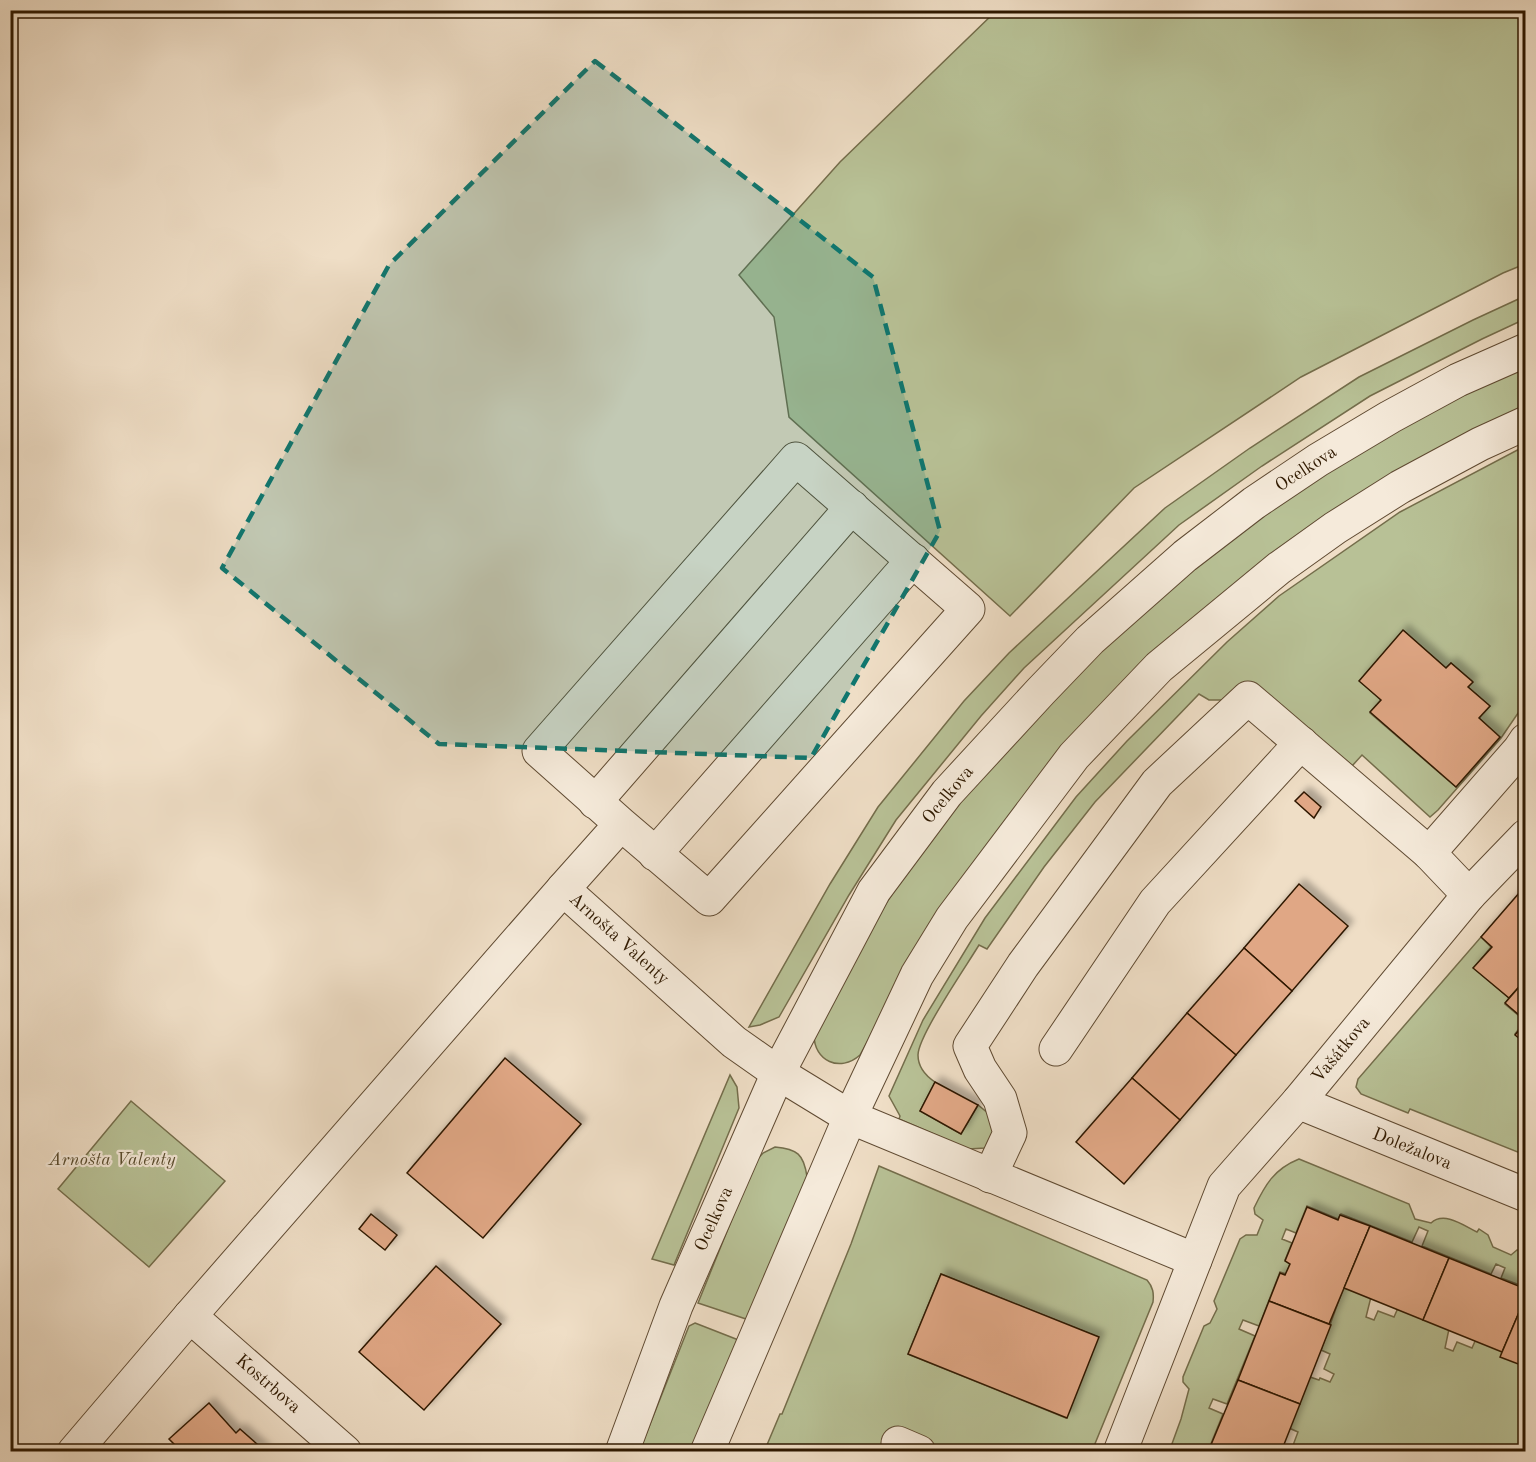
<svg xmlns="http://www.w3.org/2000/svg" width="1536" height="1462" viewBox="0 0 1536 1462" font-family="'Old Standard TT',serif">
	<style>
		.green { fill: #b8c196; stroke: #746d4b; stroke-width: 1.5; fill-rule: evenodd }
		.building { fill: #e0a785; stroke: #2f1900; stroke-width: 1.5; filter: url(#shadow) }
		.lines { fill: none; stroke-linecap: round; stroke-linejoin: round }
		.minor-casing { stroke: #5f4a32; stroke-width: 35 }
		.minor { stroke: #f5eada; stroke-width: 33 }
		.marked { fill: #0f766e; fill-opacity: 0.2; stroke: #0f766e; stroke-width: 4.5; stroke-dasharray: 12 8; stroke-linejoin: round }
		.labels { text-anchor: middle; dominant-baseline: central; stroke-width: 4.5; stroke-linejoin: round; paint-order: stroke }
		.street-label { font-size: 18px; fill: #2f1900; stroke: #f5eada }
		.park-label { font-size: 18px; font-style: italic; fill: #584b2d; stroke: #f5eada }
	</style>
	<defs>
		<filter id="shadow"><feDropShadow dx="5.5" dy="-5.5" stdDeviation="3" flood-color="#0004"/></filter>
	</defs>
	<rect width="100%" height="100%" fill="#efdec6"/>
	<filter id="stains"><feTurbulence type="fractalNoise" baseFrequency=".00333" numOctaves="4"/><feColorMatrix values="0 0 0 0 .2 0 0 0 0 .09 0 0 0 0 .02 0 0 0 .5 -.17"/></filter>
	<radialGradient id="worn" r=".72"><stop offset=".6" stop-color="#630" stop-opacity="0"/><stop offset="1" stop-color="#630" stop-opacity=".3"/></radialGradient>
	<g class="green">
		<path d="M996 11H1526L1525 264 1503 273 1301 377 1134 488 1010 616 789 417 774 317 739 275 840 162Z"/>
		<path d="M1525 296V319L1482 339 1370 396 1262 466 1179 525 1024 668 981 716 896 820 849 895 779 1017 760 1025 749 1027 830 884 878 807 964 701 1009 653 1165 508 1250 448 1359 377 1473 320Z"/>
		<path d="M1525 357V414L1198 620 916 953 860 1055C840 1073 814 1061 814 1035L871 926 929 838 991 758 1165 580 1430 402Z"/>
		<path d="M1525 446V703L1501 738 1438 810 1430 817 1362 755 1352 766 1223 700H1209L1199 694 1095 802 1044 867 987 949 979 945C967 965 918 1036 918 1055 918 1067 926 1076 935 1082L920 1111 961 1134 978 1105 989 1114 993 1132 985 1148 968 1149 899 1119 900 1116 889 1096 923 1020 985 918 1076 797 1127 741 1227 642 1279 596 1400 512ZM1404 631 1446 668 1451 663 1472 681 1468 687 1490 706 1479 718 1500 737 1456 787 1370 713 1381 700 1360 681Z"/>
		<path d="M1481 937 1491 947 1474 968 1509 998 1505 1004 1525 1021 1515 1034 1525 1044V1155L1410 1109 1408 1113 1361 1094 1356 1087 1358 1079Z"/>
		<path d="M730 1075 737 1087 739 1108 674 1265 652 1259Z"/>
		<path d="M131 1101 225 1181 149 1267 58 1189Z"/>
		<path d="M775 1147C797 1149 804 1154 807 1177L749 1320 698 1303 755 1162 763 1153Z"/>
		<path d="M1299 1159 1409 1204 1415 1219 1431 1223C1444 1211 1463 1225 1477 1232L1479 1229 1488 1235 1493 1247 1511 1255 1517 1250H1525V1287L1501 1278 1505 1268 1496 1264 1491 1274 1422 1246 1428 1231 1419 1227 1412 1242 1341 1214 1338 1219 1307 1206 1296 1233 1286 1229 1282 1239 1292 1243 1285 1260 1290 1264 1286 1274 1280 1272 1259 1326 1243 1320 1239 1329 1255 1336 1227 1404 1213 1399 1209 1408 1223 1414 1208 1451 1169 1452 1181 1419 1189 1389 1183 1382V1377L1204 1326 1210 1323 1217 1309 1214 1301 1240 1239 1246 1235H1257L1263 1220 1255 1214 1254 1208C1265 1185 1274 1169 1299 1159Z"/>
		<path d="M879 1166 1147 1280C1153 1287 1154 1293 1153 1302L1092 1451H944L895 1432 899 1451 764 1452 780 1414H782L851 1244ZM941 1274 1098 1337 1066 1418 908 1354Z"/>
		<path d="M1344 1286 1371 1297 1366 1317 1374 1320 1378 1311 1394 1317 1398 1308 1449 1329 1445 1348 1453 1351 1457 1342 1472 1348 1476 1339 1502 1350 1501 1356 1525 1366 1524 1375 1525 1377 1521 1388 1525 1390V1451H1302L1292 1448 1298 1432 1289 1428 1310 1377 1319 1380 1320 1378 1330 1382 1334 1374 1324 1369 1330 1354 1321 1350Z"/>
		<path d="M695 1323 741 1341 695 1451 639 1452 689 1326Z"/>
	</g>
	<g class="building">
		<path d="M1403 630 1446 668 1451 663 1473 682 1468 687 1490 706 1479 718 1500 737 1456 787 1370 712 1381 700 1359 681Z"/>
		<path d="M1304 792 1321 807 1314 818 1295 801Z"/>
		<path d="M1299 884 1348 926 1292 991 1244 948Z"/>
		<path d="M1526 885V979L1509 998 1473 968 1492 947 1481 937Z"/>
		<path d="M1244 948 1292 991 1236 1055 1187 1013Z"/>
		<path d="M1526 979V1021L1505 1003Z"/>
		<path d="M1187 1013 1236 1055 1180 1120 1132 1078Z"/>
		<path d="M1526 1022V1044L1515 1035Z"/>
		<path d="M505 1058 581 1124 483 1238 407 1173Z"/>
		<path d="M1132 1078 1180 1120 1124 1184 1076 1142Z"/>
		<path d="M935 1082 978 1105 961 1134 920 1111Z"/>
		<path d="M1307 1207 1338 1220 1340 1215 1370 1226 1329 1324 1269 1301 1280 1273 1285 1275 1290 1264 1285 1261Z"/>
		<path d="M371 1214 397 1235 385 1250 359 1229Z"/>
		<path d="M1370 1226 1449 1258 1423 1320 1344 1288Z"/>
		<path d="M1449 1258 1526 1289V1296L1502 1352 1423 1320Z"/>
		<path d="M436 1266 501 1324 424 1410 359 1352Z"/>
		<path d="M941 1274 1099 1337 1067 1418 908 1354Z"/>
		<path d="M1526 1296V1367L1500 1357Z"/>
		<path d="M1269 1301 1331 1325 1300 1404 1238 1380Z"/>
		<path d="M1238 1380 1300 1404 1281 1452H1208Z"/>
		<path d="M209 1403 236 1433 240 1429 266 1452H171L176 1446 169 1439Z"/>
	</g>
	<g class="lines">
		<g class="minor-casing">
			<g id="minor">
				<path d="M595 802 852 507"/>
				<path d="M1429 853 1520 749 1526 740"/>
				<path d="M655 854 913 560"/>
				<path d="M563 889 621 824 709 899 968 609 796 459 539 751 621 824"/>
				<path d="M1056 1049 1155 902 1301 743"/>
				<path d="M1298 1102 1526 1195"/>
				<path d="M990 1176 1010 1133 1000 1099 980 1069 970 1046 1023 965 1157 783 1248 698 1429 853 1469 895"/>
				<path d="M190 1316 345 1452"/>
				<path d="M898 1443 919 1452"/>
				<path d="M74 1452 190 1316 563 889 734 1042 778 1073 850 1117 1195 1260"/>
				<path d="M622 1452 676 1306 778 1073 874 891 947 793 1041 691 1090 640 1185 556 1254 503 1318 460 1390 417 1458 380 1526 350"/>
				<path d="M707 1452 850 1117 917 975 952 918 1074 756 1159 667 1279 568 1335 528 1400 487 1480 444 1526 423"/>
				<path d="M1120 1452 1224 1186 1298 1102 1469 895 1526 836"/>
			</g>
		</g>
		<use href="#minor" class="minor"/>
	</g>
	<path class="marked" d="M595 61 873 277 940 531 811 758 439 744 222 568 389 265Z"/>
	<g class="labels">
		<g class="street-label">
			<text transform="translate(1306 469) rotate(-33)">Ocelkova</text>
			<text transform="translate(948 795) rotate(-50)">Ocelkova</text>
			<text transform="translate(619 939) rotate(42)">Arnošta Valenty</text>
			<text transform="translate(1341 1050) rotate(-50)">Vašátkova</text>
			<text transform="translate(1412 1149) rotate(22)">Doležalova</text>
			<text transform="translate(714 1219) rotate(-66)">Ocelkova</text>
			<text transform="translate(268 1384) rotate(41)">Kostrbova</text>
		</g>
		<g class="park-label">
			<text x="112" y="1160">Arnošta Valenty</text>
		</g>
	</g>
	<rect width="1536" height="1462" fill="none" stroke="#efdec6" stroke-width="36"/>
	<rect x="12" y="12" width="1512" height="1438" fill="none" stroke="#2f1900" stroke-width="3"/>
	<rect x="18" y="18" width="1500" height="1426" fill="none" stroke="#2f1900" stroke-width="1.5"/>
	<rect width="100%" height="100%" filter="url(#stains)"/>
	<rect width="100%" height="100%" fill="url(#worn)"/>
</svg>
